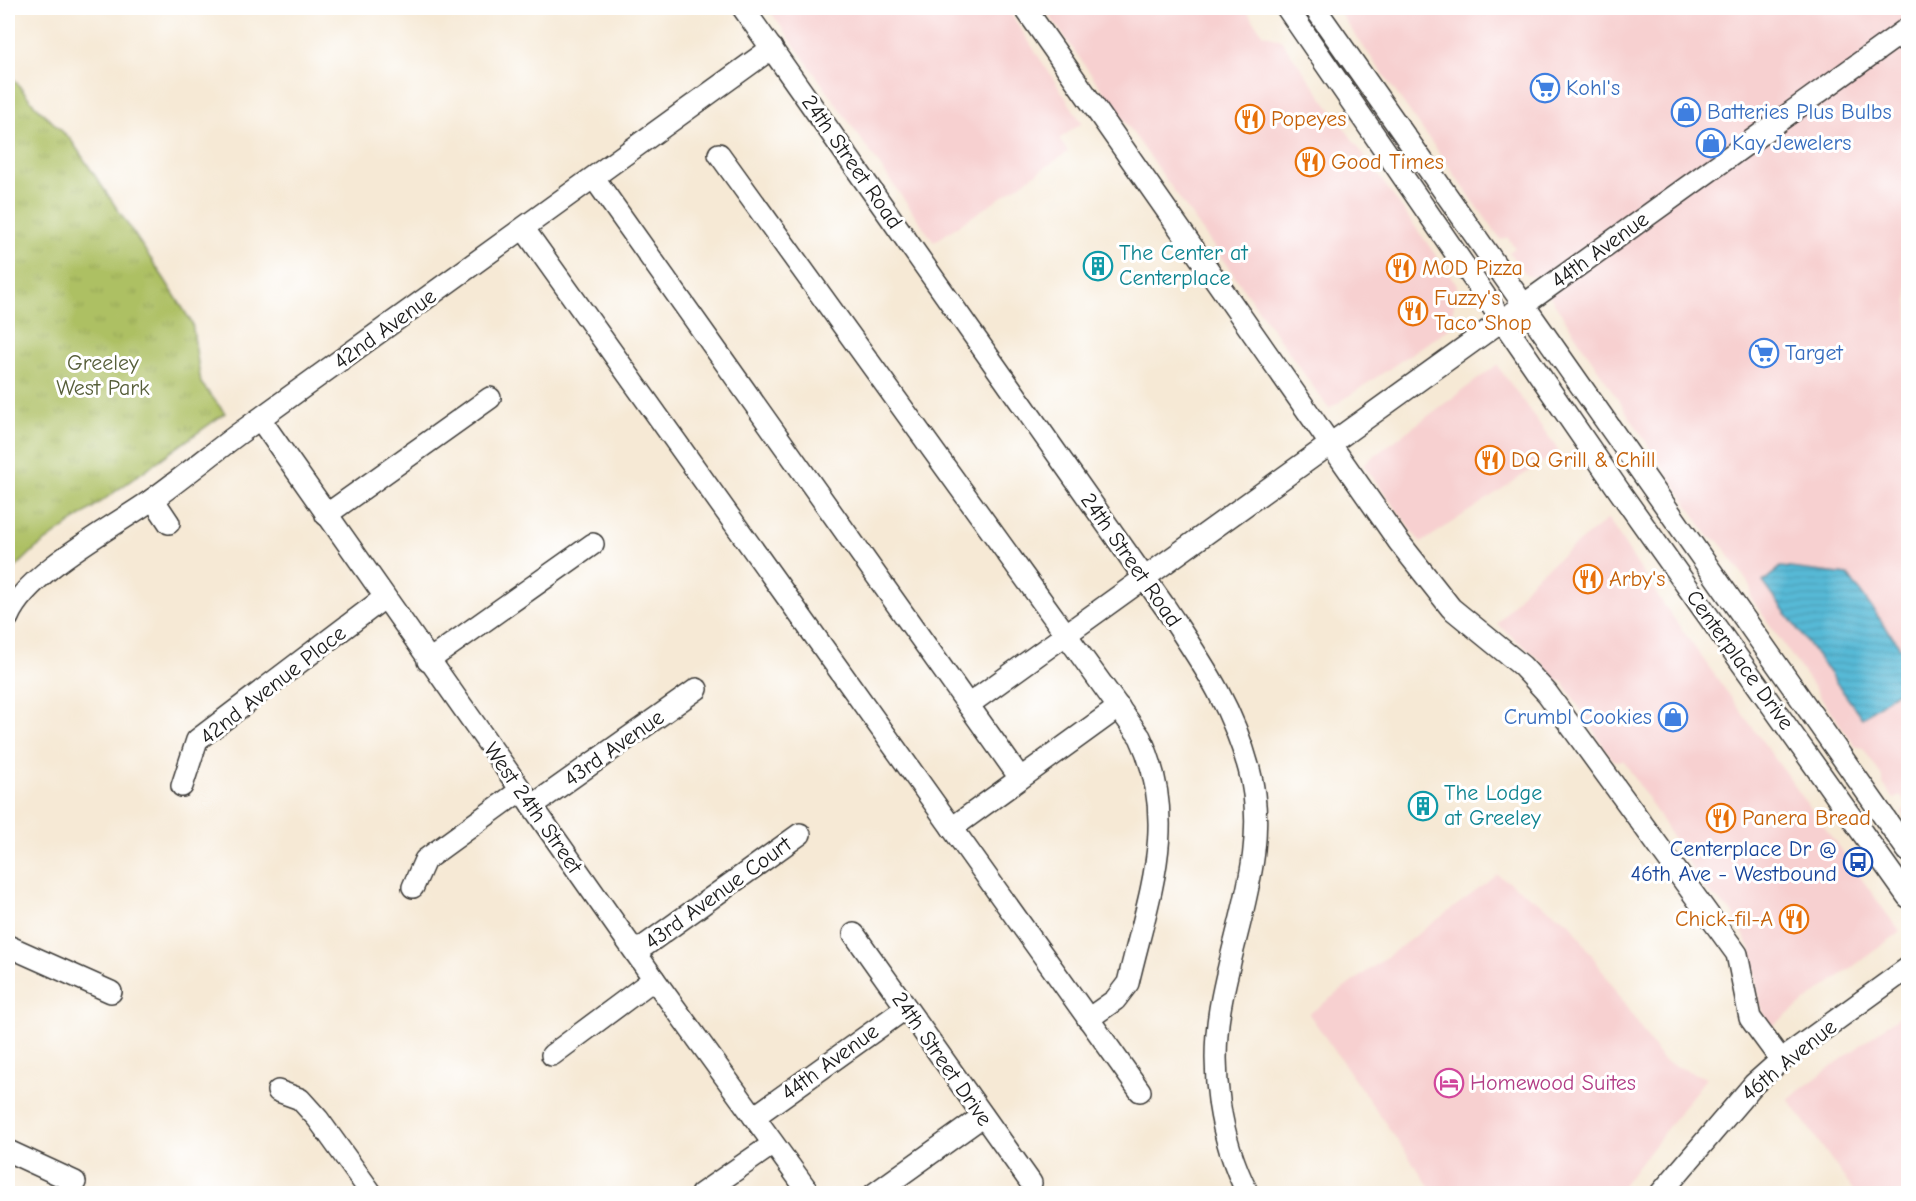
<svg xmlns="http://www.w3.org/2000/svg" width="1916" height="1201" viewBox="0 0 1916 1201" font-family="'Comic Neue',sans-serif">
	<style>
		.built { fill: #f7d0d0 }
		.grass { fill: url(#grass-tufts); stroke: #646e40; stroke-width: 1.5 }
		.water { fill: url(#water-rules); stroke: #3a6a79; stroke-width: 1.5 }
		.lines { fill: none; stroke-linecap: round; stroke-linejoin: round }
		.minor-casing { stroke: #3d3b38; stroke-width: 24 }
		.minor { stroke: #fff; stroke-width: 21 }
		.labels { text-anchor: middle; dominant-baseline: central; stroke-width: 6; stroke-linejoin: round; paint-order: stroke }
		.shop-label { font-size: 22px; fill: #366cbe; stroke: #fff; text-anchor: start }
		.food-label { font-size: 22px; fill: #c56008; stroke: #fff; text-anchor: start }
		.street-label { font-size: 22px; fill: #1c1c1c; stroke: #fff }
		.culture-label { font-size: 22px; fill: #0d838f; stroke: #fff; text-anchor: start }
		.park-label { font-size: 22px; fill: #565e39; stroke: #fff }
		.transit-label { font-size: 22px; fill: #164399; stroke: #fff; text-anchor: end }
		.hotel-label { font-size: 22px; fill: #b23c85; stroke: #fff; text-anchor: start }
	</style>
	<defs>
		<pattern id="grass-tufts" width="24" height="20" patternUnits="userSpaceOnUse" patternTransform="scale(1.5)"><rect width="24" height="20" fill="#adc064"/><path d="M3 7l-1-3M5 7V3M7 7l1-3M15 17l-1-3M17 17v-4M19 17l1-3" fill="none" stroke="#94a456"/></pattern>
		<pattern id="water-rules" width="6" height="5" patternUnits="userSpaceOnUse" patternTransform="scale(1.5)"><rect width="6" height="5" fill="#57b9d6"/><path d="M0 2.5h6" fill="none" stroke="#4b9eb7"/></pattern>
	</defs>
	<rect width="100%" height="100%" fill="#fff"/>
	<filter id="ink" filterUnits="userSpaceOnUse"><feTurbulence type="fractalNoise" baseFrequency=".0167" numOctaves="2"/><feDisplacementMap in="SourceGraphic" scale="12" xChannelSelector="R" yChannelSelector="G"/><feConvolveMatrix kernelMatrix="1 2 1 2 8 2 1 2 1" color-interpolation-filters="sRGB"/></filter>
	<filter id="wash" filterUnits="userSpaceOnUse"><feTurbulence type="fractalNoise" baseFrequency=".008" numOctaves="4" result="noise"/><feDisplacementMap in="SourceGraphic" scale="24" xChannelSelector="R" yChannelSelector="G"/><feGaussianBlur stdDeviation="1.35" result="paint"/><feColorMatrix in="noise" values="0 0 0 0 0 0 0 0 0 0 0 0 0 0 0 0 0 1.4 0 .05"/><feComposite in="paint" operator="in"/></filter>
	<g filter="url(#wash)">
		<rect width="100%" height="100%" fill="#f6e9d5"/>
		<g class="built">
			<path d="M768 8H1007L1082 123 1059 139 1068 152 934 242Z"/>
			<path d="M1044 8H1245L1262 33 1281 40 1457 285 1450 328 1329 409Z"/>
			<path d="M1336 8H1908V821L1902 812 1908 807 1900 795 1894 799 1883 784V778L1863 748 1855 746 1751 598V587L1719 541 1709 537 1537 277 1527 276 1509 252 1515 248 1507 237 1501 240Z"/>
			<path d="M1497 365 1559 451 1421 543 1363 464Z"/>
			<path d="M1608 519 1657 595 1900 932 1772 1026 1765 1018 1760 1004 1751 950 1733 913 1705 889 1624 761 1612 760 1562 680H1555L1539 659 1497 624 1534 578Z"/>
			<path d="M1498 875 1571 924 1663 1061 1706 1078 1617 1193H1434L1309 1014Z"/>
			<path d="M1908 1010V1193H1855L1788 1099Z"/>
		</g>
		<path class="grass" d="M8 72 32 102 71 140 165 280 192 323 201 383 225 413 35 549 8 575Z"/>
		<path class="water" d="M1781 567 1848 575 1908 658V683L1862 718 1763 582Z"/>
	</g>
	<g filter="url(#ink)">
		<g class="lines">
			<g class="minor-casing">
				<g id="minor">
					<path d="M743 8C851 161 959 315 1067 468 1100 515 1133 561 1165 607 1202 663 1231 703 1249 769 1271 849 1233 930 1220 1009 1210 1071 1219 1137 1248 1194"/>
					<path d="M1025 8 1399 542 1451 608 1522 666 1547 693 1737 954 1750 1018 1781 1060"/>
					<path d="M1287 8 1620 492 1908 897"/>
					<path d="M1315 8 1908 851"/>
					<path d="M719 154 1140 737C1180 822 1148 897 1128 983L1115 1000 1088 1019"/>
					<path d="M594 178 1020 778"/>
					<path d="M524 229 1140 1091"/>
					<path d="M260 419 654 979 810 1194"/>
					<path d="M153 499 169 523"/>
					<path d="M326 515 490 398"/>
					<path d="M8 617C27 572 112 528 153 499 181 479 209 456 237 435L772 48"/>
					<path d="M428 661 593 544"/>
					<path d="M968 705 1908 28"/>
					<path d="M182 786 197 740 384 598"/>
					<path d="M532 806 697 689"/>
					<path d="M952 828 1119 707"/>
					<path d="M413 887 425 860 521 790"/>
					<path d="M854 934 1031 1183"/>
					<path d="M8 946 111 992"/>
					<path d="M636 952 800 834"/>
					<path d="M552 1055 654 979"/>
					<path d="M278 1091 300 1099 318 1119 372 1194"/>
					<path d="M754 1117 906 1008"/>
					<path d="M8 1151 75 1182"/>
					<path d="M701 1194 773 1144"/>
					<path d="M874 1194 983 1116"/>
					<path d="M1660 1194 1754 1084 1781 1060 1908 968"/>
				</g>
			</g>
			<use href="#minor" class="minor"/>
		</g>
	</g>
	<defs>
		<g id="supermarket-ring" transform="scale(1.5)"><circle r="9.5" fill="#fff" stroke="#3f7fe0" stroke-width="1.5"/><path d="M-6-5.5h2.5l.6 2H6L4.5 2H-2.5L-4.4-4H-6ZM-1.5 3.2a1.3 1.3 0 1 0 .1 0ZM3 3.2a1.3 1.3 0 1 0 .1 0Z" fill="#3f7fe0"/></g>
		<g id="shop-ring" transform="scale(1.5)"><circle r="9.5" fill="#fff" stroke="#3f7fe0" stroke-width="1.5"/><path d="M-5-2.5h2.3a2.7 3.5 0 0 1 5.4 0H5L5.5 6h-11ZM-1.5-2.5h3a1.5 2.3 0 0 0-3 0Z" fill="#3f7fe0"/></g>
		<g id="restaurant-ring" transform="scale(1.5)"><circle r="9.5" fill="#fff" stroke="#e8710a" stroke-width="1.5"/><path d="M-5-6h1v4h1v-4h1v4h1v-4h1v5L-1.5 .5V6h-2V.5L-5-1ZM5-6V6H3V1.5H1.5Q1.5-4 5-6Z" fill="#e8710a"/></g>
		<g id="building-ring" transform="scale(1.5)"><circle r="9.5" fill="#fff" stroke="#0f9aa8" stroke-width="1.5"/><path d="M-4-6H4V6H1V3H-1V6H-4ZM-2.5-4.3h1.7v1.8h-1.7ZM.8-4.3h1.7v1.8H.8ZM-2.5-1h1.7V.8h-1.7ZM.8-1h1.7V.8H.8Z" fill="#0f9aa8"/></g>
		<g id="bus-ring" transform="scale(1.5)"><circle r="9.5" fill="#fff" stroke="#1a4fb4" stroke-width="1.5"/><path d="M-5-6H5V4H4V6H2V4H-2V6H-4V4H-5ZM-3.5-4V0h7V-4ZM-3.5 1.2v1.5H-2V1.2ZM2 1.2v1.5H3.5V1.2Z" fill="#1a4fb4"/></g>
		<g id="hotel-ring" transform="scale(1.5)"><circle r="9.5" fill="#fff" stroke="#d1479c" stroke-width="1.5"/><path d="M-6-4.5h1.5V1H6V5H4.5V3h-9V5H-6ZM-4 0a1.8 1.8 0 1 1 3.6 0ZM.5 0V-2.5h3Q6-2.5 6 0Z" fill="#d1479c"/></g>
	</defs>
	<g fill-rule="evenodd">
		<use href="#supermarket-ring" x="1545" y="88"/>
		<use href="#shop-ring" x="1686" y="112"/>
		<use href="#restaurant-ring" x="1250" y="119"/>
		<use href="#shop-ring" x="1711" y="143"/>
		<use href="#restaurant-ring" x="1310" y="162"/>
		<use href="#building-ring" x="1098" y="266"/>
		<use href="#restaurant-ring" x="1401" y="268"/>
		<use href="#restaurant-ring" x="1413" y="311"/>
		<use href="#supermarket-ring" x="1764" y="353"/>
		<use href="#restaurant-ring" x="1490" y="460"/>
		<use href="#restaurant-ring" x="1588" y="579"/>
		<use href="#shop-ring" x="1673" y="717"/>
		<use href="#building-ring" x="1423" y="806"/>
		<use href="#restaurant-ring" x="1721" y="818"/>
		<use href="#bus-ring" x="1858" y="862"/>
		<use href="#restaurant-ring" x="1794" y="919"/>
		<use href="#hotel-ring" x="1449" y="1083"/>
	</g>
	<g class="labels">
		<g class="shop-label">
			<text x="1566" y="88">Kohl's</text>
			<text x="1707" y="112">Batteries Plus Bulbs</text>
			<text x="1732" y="143">Kay Jewelers</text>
			<text x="1785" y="353">Target</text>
			<text x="1652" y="717" text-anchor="end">Crumbl Cookies</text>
		</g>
		<g class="food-label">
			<text x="1271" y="119">Popeyes</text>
			<text x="1331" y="162">Good Times</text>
			<text x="1422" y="268">MOD Pizza</text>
			<text x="1434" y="298">Fuzzy's<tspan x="1434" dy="25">Taco Shop</tspan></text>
			<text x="1511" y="460">DQ Grill &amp; Chill</text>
			<text x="1609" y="579">Arby's</text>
			<text x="1742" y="818">Panera Bread</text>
			<text x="1773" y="919" text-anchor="end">Chick-fil-A</text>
		</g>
		<g class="street-label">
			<text transform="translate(852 162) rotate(55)">24th Street Road</text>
			<text transform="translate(1600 250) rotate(-36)">44th Avenue</text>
			<text transform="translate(385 329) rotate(-36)">42nd Avenue</text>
			<text transform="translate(1131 560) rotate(55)">24th Street Road</text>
			<text transform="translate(1740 660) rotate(54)">Centerplace Drive</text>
			<text transform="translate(273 685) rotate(-38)">42nd Avenue Place</text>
			<text transform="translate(614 748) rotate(-35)">43rd Avenue</text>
			<text transform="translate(533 808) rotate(55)">West 24th Street</text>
			<text transform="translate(718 893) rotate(-36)">43rd Avenue Court</text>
			<text transform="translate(942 1059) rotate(55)">24th Street Drive</text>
			<text transform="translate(1789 1060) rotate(-39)">46th Avenue</text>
			<text transform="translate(830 1062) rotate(-36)">44th Avenue</text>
		</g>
		<g class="culture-label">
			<text x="1119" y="253">The Center at<tspan x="1119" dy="25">Centerplace</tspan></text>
			<text x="1444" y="793">The Lodge<tspan x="1444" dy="25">at Greeley</tspan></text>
		</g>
		<g class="park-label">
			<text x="103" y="363">Greeley<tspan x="103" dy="25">West Park</tspan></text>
		</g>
		<g class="transit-label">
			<text x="1837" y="849">Centerplace Dr @<tspan x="1837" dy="25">46th Ave - Westbound</tspan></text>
		</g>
		<g class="hotel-label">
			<text x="1470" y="1083">Homewood Suites</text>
		</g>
	</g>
	<rect width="1916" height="1201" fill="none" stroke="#fff" stroke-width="30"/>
</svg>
